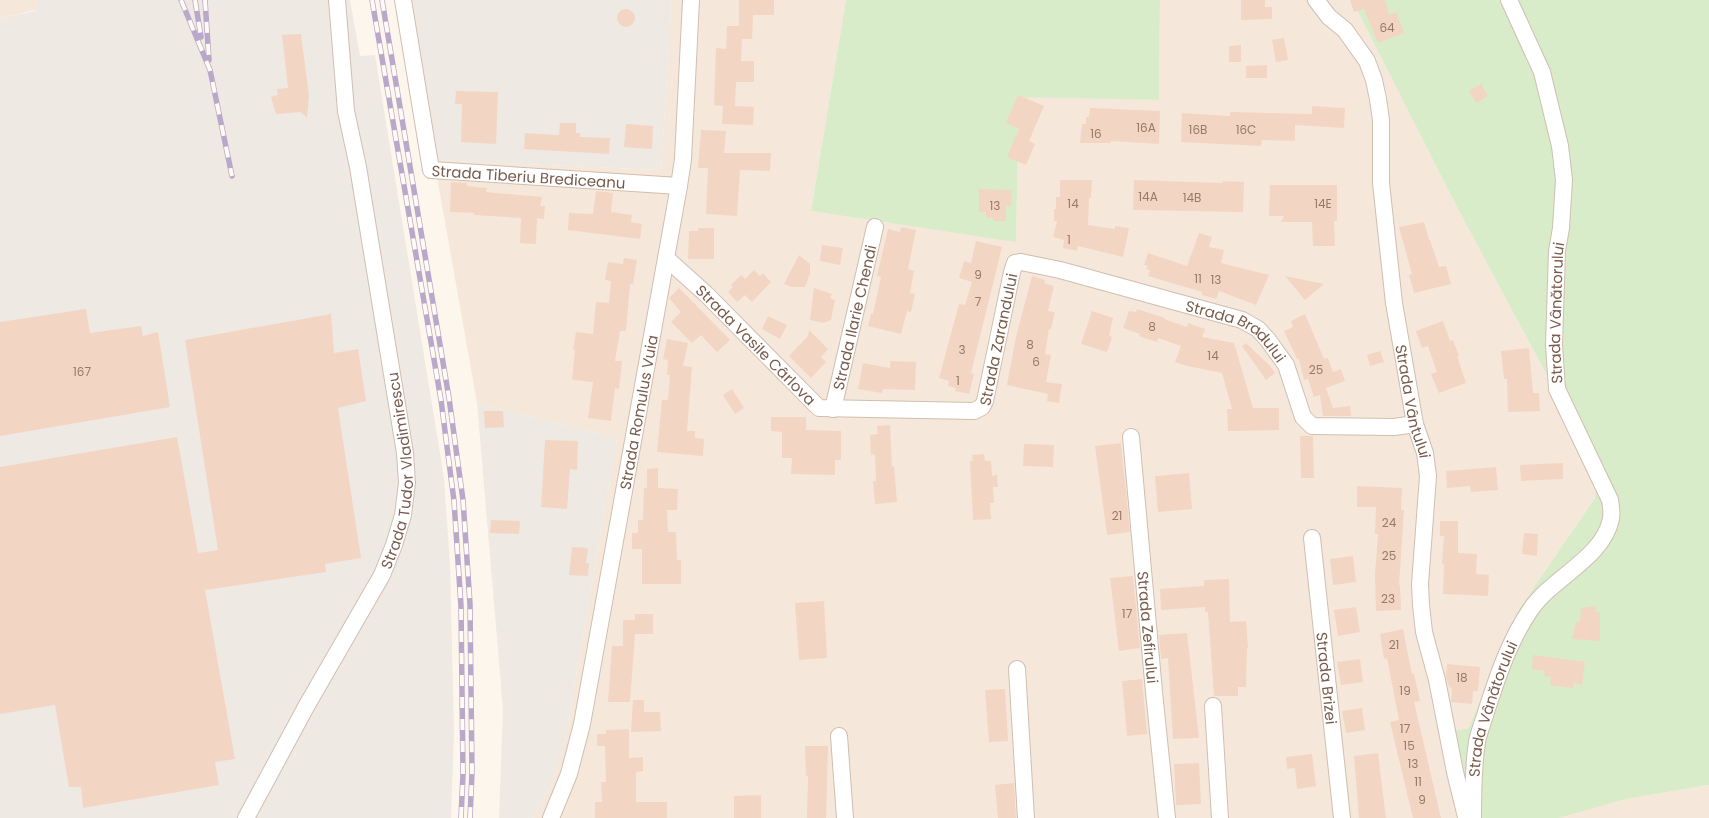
<svg xmlns="http://www.w3.org/2000/svg" width="1709" height="818" viewBox="0 0 1709 818" font-family="Poppins,sans-serif">
	<style>
		.residential { fill: #f5e8da }
		.industrial { fill: #efe9e4 }
		.green { fill: #d8ecc9 }
		.building { fill: #f3d5c3 }
		.lines { fill: none; stroke-linecap: round; stroke-linejoin: round }
		.minor-casing { stroke: #d1beb0; stroke-width: 18 }
		.minor { stroke: #fff; stroke-width: 16 }
		.rail-casing { stroke: #b9a8c9; stroke-width: 5.5 }
		.rail { stroke: #fffaf3; stroke-width: 4; stroke-dasharray: 11; stroke-linecap: butt }
		.labels { text-anchor: middle; dominant-baseline: central; stroke-width: 5; stroke-linejoin: round; paint-order: stroke }
		.number-label { font-size: 12px; fill: #987a6a }
		.street-label { font-size: 15px; fill: #7a5c4d; stroke: #fffaf3 }
	</style>
	<rect width="100%" height="100%" fill="#fdf6ec"/>
	<g class="residential">
		<path d="M0 0H35L36 10 0 18Z"/>
		<path d="M672 0H846L811 211 1016 241 1019 96 1159 100 1160 0H1352L1459 211 1596 467 1595 498 1519 609 1468 729 1475 818H533L551 786 565 741 617 438 477 403 434 160 661 170Z"/>
		<path d="M1709 785V818H1559L1626 799Z"/>
	</g>
	<g class="industrial">
		<path d="M35 0H350L360 56 375 55 444 478 450 564 454 732 451 818H0V18L36 11Z"/>
		<path d="M410 0H672L661 170 434 160Z"/>
		<path d="M477 403 617 438 565 741 551 786 533 818H499L503 709Z"/>
	</g>
	<g class="green">
		<path d="M846 0H1160L1159 100 1019 97 1016 242 811 211Z"/>
		<path d="M1352 0H1709V785L1626 799 1559 818H1475L1455 730 1468 729 1519 609 1595 498 1596 467 1459 211Z"/>
	</g>
	<g class="building">
		<path d="M739 0H774V15H753L752 39H742L741 61H754V82H736L735 106 754 107 753 125 722 124 723 106 714 105 716 48 726 49 727 26H739Z"/>
		<path d="M1241 0H1265V7H1272V19L1241 20Z"/>
		<path d="M1350 0H1385L1389 15 1396 12 1404 33 1378 43 1364 9 1354 12Z"/>
		<circle cx="626" cy="18" r="9"/>
		<path d="M301 34 309 96 307 118 301 112 276 114 271 97 278 95 277 89 288 88 282 35Z"/>
		<path d="M1284 38 1288 60 1276 62 1272 40Z"/>
		<path d="M1241 45V62H1229V46Z"/>
		<path d="M1267 65V78H1246V66Z"/>
		<path d="M1481 84 1488 96 1476 103 1469 91Z"/>
		<path d="M456 91 498 92 496 144 461 142 462 104H455Z"/>
		<path d="M1018 95 1044 106 1029 141 1035 144 1026 165 1007 157 1019 129 1006 123Z"/>
		<path d="M1312 106 1345 108 1344 128 1295 125V141L1262 140 1261 146 1181 142 1182 113 1230 116V112L1312 114Z"/>
		<path d="M1090 108 1160 111 1159 144 1111 141V143H1080L1082 124H1086V117H1089Z"/>
		<path d="M560 123H576V133H580V137L610 138 609 154 524 149 525 133 559 135Z"/>
		<path d="M626 124 653 126 652 149 624 147Z"/>
		<path d="M701 130 726 131 724 153H771L770 171 740 170 737 216 706 214 708 168H698Z"/>
		<path d="M1060 180H1092L1091 198H1089L1088 225 1115 229V226L1129 228 1123 257 1078 246 1077 251 1063 248 1064 240 1053 237 1057 221H1054V209H1056V197H1060Z"/>
		<path d="M1134 180 1223 183V181L1244 182 1243 212 1133 210Z"/>
		<path d="M451 182 467 183V186L487 188 486 192 542 197 540 206H545L544 219 537 218 536 244 520 243 521 218 474 215V213L450 212Z"/>
		<path d="M1270 185H1337V221H1334L1335 246H1313L1312 222H1281L1284 216H1269Z"/>
		<path d="M979 189 1012 190 1011 206H1006V221H994V218H986V212H979Z"/>
		<path d="M596 191 613 193 611 212 632 215 631 222 642 224 640 239 568 230 569 213 593 214Z"/>
		<path d="M1424 222 1429 240H1430L1439 267 1446 266 1451 284 1414 293 1409 275 1412 274 1399 227Z"/>
		<path d="M901 227 916 230 908 269 914 271 910 293 915 294 911 312 907 311 901 334 868 326 871 314H873L881 277 877 276 888 229 900 232Z"/>
		<path d="M698 228H714V259H688L689 231H698Z"/>
		<path d="M1199 233 1212 237 1209 247 1224 250 1221 263 1269 275 1256 305 1219 291 1216 299 1202 295V292L1148 276 1150 270 1146 269 1148 266 1144 265 1148 253 1187 266Z"/>
		<path d="M976 241 1002 247 971 373 974 374 969 394 955 391 956 388 948 386 949 381 939 378 959 304 965 305 972 282 959 278 964 261 971 263Z"/>
		<path d="M822 245 843 248 840 265 820 261Z"/>
		<path d="M799 255 810 264V274L805 287H791L784 284Z"/>
		<path d="M624 258 637 260 633 284H630L626 331H620L615 361H622L619 389 615 388 611 421 588 418 593 382 572 380 575 350H573L576 332 593 334 596 302 609 303 611 281 605 280 608 262 623 264Z"/>
		<path d="M754 270 760 276 763 273 771 282 752 302 745 295 737 302 728 292 733 287 731 285 741 275 745 279Z"/>
		<path d="M1032 276 1045 280 1044 283 1054 286 1048 311 1055 312 1051 329H1049L1045 354 1051 355 1046 382 1062 384 1059 403 1047 401 1048 394 1007 385 1016 337Z"/>
		<path d="M1285 276 1324 284 1305 300Z"/>
		<path d="M679 288 730 340 717 352 701 335 692 343 671 322 681 312 669 298Z"/>
		<path d="M814 288 832 294 830 298 835 300 831 320 823 323 810 320Z"/>
		<path d="M86 309 90 333 141 326 143 336 158 332 170 407 0 436V322Z"/>
		<path d="M1137 309 1165 318 1164 319 1187 327 1188 323 1205 329 1202 337 1234 343 1253 408H1279V430L1228 431 1227 409H1232L1222 373 1187 366 1175 362 1181 346 1158 338 1157 342 1139 336 1140 334 1123 328 1129 311 1136 312Z"/>
		<path d="M1092 311 1113 318 1109 336 1112 337 1107 352 1081 344Z"/>
		<path d="M331 314 334 353 358 349 366 401 338 408 361 558 325 564 326 572 205 590 235 759 215 762 219 785 83 808 81 787H69L55 705 0 714V467L177 437 198 553 218 550 185 340Z"/>
		<path d="M1305 314 1324 359 1328 358 1333 372 1341 369 1345 381 1326 388 1333 408 1350 406 1351 416H1323L1320 395 1314 397 1308 379 1304 380 1299 359H1297L1284 331 1293 327 1291 321Z"/>
		<path d="M768 316 787 325 780 339 762 329Z"/>
		<path d="M1443 321 1450 341 1453 340 1459 356H1457L1466 383 1439 393 1431 374 1437 372 1428 346 1422 348 1416 331Z"/>
		<path d="M809 330 828 349 821 357 826 362 811 378 789 356 808 336Z"/>
		<path d="M667 339 688 343 683 366 692 367 687 431H695V438L704 439 703 456 657 452 662 400H668L670 375H667L668 360 663 359Z"/>
		<path d="M1246 343 1270 366 1275 373 1266 380 1242 346Z"/>
		<path d="M1529 348 1533 393H1539L1540 411 1508 412 1507 379H1504L1501 351Z"/>
		<path d="M1380 351 1384 362 1370 366 1367 355Z"/>
		<path d="M890 361 916 362 915 390 883 389 882 393 858 389 863 363 890 368Z"/>
		<path d="M732 389 744 408 735 414 723 395Z"/>
		<path d="M484 411H503L504 427 485 428Z"/>
		<path d="M771 417H806V430L841 431V460H835V475L791 474 792 458H782V432L771 431Z"/>
		<path d="M890 425 892 467 894 466 897 502 875 504 873 481H876L875 454 871 455 870 435 878 434 877 426Z"/>
		<path d="M1300 436H1313L1314 478H1301Z"/>
		<path d="M545 440 578 441 577 470 570 469 567 509 541 507Z"/>
		<path d="M1121 443 1130 532 1107 535 1095 446Z"/>
		<path d="M1024 444 1054 445 1053 467 1023 466Z"/>
		<path d="M984 454 985 461H991L992 476 997 475 998 487H993L994 503H990L991 519 973 520 970 461H973L972 455Z"/>
		<path d="M1563 463V479L1521 481 1520 465Z"/>
		<path d="M1496 467 1498 490 1471 492 1470 486 1447 488 1446 471Z"/>
		<path d="M658 468V488L678 489 677 510H667L668 532H676L677 560H681V584H642V549H632V533H638V520H643L644 488H647V469Z"/>
		<path d="M1189 473 1192 509 1158 512 1155 476Z"/>
		<path d="M1357 486 1402 488 1401 510H1404L1399 585H1400L1401 610 1376 611 1375 574 1378 534H1375L1376 507H1357Z"/>
		<path d="M491 520 520 521 519 534 490 533Z"/>
		<path d="M1440 521H1458V553L1477 554 1476 574 1489 575 1488 596 1443 594 1444 564H1442L1444 536H1440Z"/>
		<path d="M1524 533 1538 534 1537 556 1522 554Z"/>
		<path d="M572 547 588 548 586 563H589L588 576 569 575Z"/>
		<path d="M1353 556 1356 582 1333 585 1330 559Z"/>
		<path d="M1133 576 1140 648 1119 651 1110 578Z"/>
		<path d="M1229 579 1230 622 1246 621 1248 648H1247L1246 687H1238V696H1214L1208 612H1205V607L1161 610 1160 589 1204 586V580Z"/>
		<path d="M824 601 827 658 799 660 795 603Z"/>
		<path d="M1596 606 1595 611 1600 613V641L1572 639 1576 622H1580L1581 608Z"/>
		<path d="M1356 607 1360 632 1338 636 1334 610Z"/>
		<path d="M635 614H653V634H635L630 702H608L612 646H623V620H635Z"/>
		<path d="M1403 629 1412 674H1414L1420 701 1414 702 1441 818H1413L1390 722 1399 720 1387 658 1384 659 1380 634Z"/>
		<path d="M1187 633 1199 738 1173 739 1168 658 1161 659 1159 635Z"/>
		<path d="M1533 655 1585 662 1582 685 1574 683 1573 688 1550 685 1551 677 1544 676 1545 671 1532 669Z"/>
		<path d="M1360 659 1363 682 1341 685 1337 662Z"/>
		<path d="M1447 664 1480 667 1478 691H1473L1472 704 1451 702 1452 688 1449 687 1446 676Z"/>
		<path d="M1142 679 1147 734 1127 736 1122 681Z"/>
		<path d="M1005 689 1008 741 989 742 985 690Z"/>
		<path d="M633 700H644V712H660L661 731 631 732Z"/>
		<path d="M1362 708 1365 730 1346 733 1342 711Z"/>
		<path d="M629 729V758L643 757V771L636 772V802H667V818H595V802H602L601 782H606L605 746H597V734H606V730Z"/>
		<path d="M805 746H828L826 818H807L808 776H806Z"/>
		<path d="M1378 753 1386 818H1359L1354 756Z"/>
		<path d="M1312 754 1316 786 1297 789 1295 768 1287 769 1286 757Z"/>
		<path d="M1199 763 1201 804 1176 805 1174 764Z"/>
		<path d="M1014 783 1016 818H998L995 785Z"/>
		<path d="M761 795V818H734V796Z"/>
	</g>
	<g class="lines">
		<g class="minor-casing">
			<g id="minor">
				<path id="s1" d="M403 0 431 170 679 186"/>
				<path id="s2" d="M1316 0 1329 17 1345 30 1367 61 1374 80 1378 99 1381 120V183L1394 303 1415 424 1425 453 1428 476 1420 584 1421 605 1424 632 1437 680 1455 772 1466 817"/>
				<path id="s3" d="M666 258 706 294 819 408 974 411 982 407 985 401 1012 272 1015 263 1021 262 1060 270 1242 320 1258 329 1268 340 1286 365 1303 417 1312 426 1394 427 1415 424"/>
				<path id="s4" d="M833 409 875 227"/>
				<path id="s5" d="M1131 437 1154 692 1167 818"/>
				<path id="s6" d="M1312 538 1342 818"/>
				<path d="M1017 669 1026 818"/>
				<path d="M1213 706 1220 818"/>
				<path d="M839 736 845 818"/>
				<path id="s7" d="M246 818 307 705 382 575 394 545 403 515 407 483 405 453 358 167 346 111 337 0"/>
				<path id="s8" d="M551 818 569 774 582 724 679 186 683 159 691 0"/>
				<path id="s9" d="M1473 818C1473 793 1473 767 1477 742 1479 731 1484 720 1487 709 1498 675 1510 639 1531 609 1553 577 1603 558 1611 519 1612 513 1611 506 1610 500L1557 389 1554 345 1557 251 1561 228 1564 180 1560 146 1542 72 1509 0"/>
			</g>
		</g>
		<use href="#minor" class="minor"/>
		<g class="rail-casing">
			<g id="rail">
				<path d="M181 0 210 70 232 176"/>
				<path d="M195 0 201 37"/>
				<path d="M205 0 209 60"/>
				<path d="M372 0 441 400 454 501 461 606 463 774 461 818"/>
				<path d="M382 0 449 398 463 500 470 604 472 773 470 818"/>
			</g>
		</g>
		<use href="#rail" class="rail"/>
	</g>
	<g class="labels">
		<g class="number-label">
			<text x="1387" y="27">64</text>
			<text x="1146" y="127">16A</text>
			<text x="1198" y="129">16B</text>
			<text x="1246" y="129">16C</text>
			<text x="1096" y="133">16</text>
			<text x="1148" y="196">14A</text>
			<text x="1192" y="197">14B</text>
			<text x="1073" y="203">14</text>
			<text x="1323" y="203">14E</text>
			<text x="995" y="205">13</text>
			<text x="1069" y="239">1</text>
			<text x="978" y="274">9</text>
			<text x="1198" y="278">11</text>
			<text x="1216" y="279">13</text>
			<text x="978" y="301">7</text>
			<text x="1152" y="326">8</text>
			<text x="1030" y="344">8</text>
			<text x="962" y="349">3</text>
			<text x="1213" y="355">14</text>
			<text x="1036" y="361">6</text>
			<text x="1316" y="369">25</text>
			<text x="82" y="371">167</text>
			<text x="958" y="380">1</text>
			<text x="1117" y="515">21</text>
			<text x="1389" y="522">24</text>
			<text x="1389" y="555">25</text>
			<text x="1388" y="598">23</text>
			<text x="1127" y="613">17</text>
			<text x="1394" y="644">21</text>
			<text x="1462" y="677">18</text>
			<text x="1405" y="690">19</text>
			<text x="1405" y="728">17</text>
			<text x="1409" y="745">15</text>
			<text x="1413" y="763">13</text>
			<text x="1418" y="781">11</text>
			<text x="1422" y="799">9</text>
		</g>
		<g class="street-label">
			<text stroke="none"><textPath href="#s1" startOffset="270">Strada Tiberiu Brediceanu</textPath></text>
			<text stroke="none"><textPath href="#s9" startOffset="561">Strada Vânătorului</textPath></text>
			<text stroke="none"><textPath href="#s4" startOffset="94">Strada Ilarie Chendi</textPath></text>
			<text stroke="none"><textPath href="#s3" startOffset="761">Strada Bradului</textPath></text>
			<text stroke="none"><textPath href="#s3" startOffset="448">Strada Zarandului</textPath></text>
			<text stroke="none"><textPath href="#s3" startOffset="125">Strada Vasile Cârlova</textPath></text>
			<text stroke="none"><textPath href="#s2" startOffset="425">Strada Vântului</textPath></text>
			<text stroke="none"><textPath href="#s8" startOffset="416">Strada Romulus Vuia</textPath></text>
			<text stroke="none"><textPath href="#s7" startOffset="386">Strada Tudor Vladimirescu</textPath></text>
			<text stroke="none"><textPath href="#s5" startOffset="191">Strada Zefirului</textPath></text>
			<text stroke="none"><textPath href="#s6" startOffset="141">Strada Brizei</textPath></text>
			<text stroke="none"><textPath href="#s9" startOffset="112">Strada Vânătorului</textPath></text>
		</g>
	</g>
</svg>
